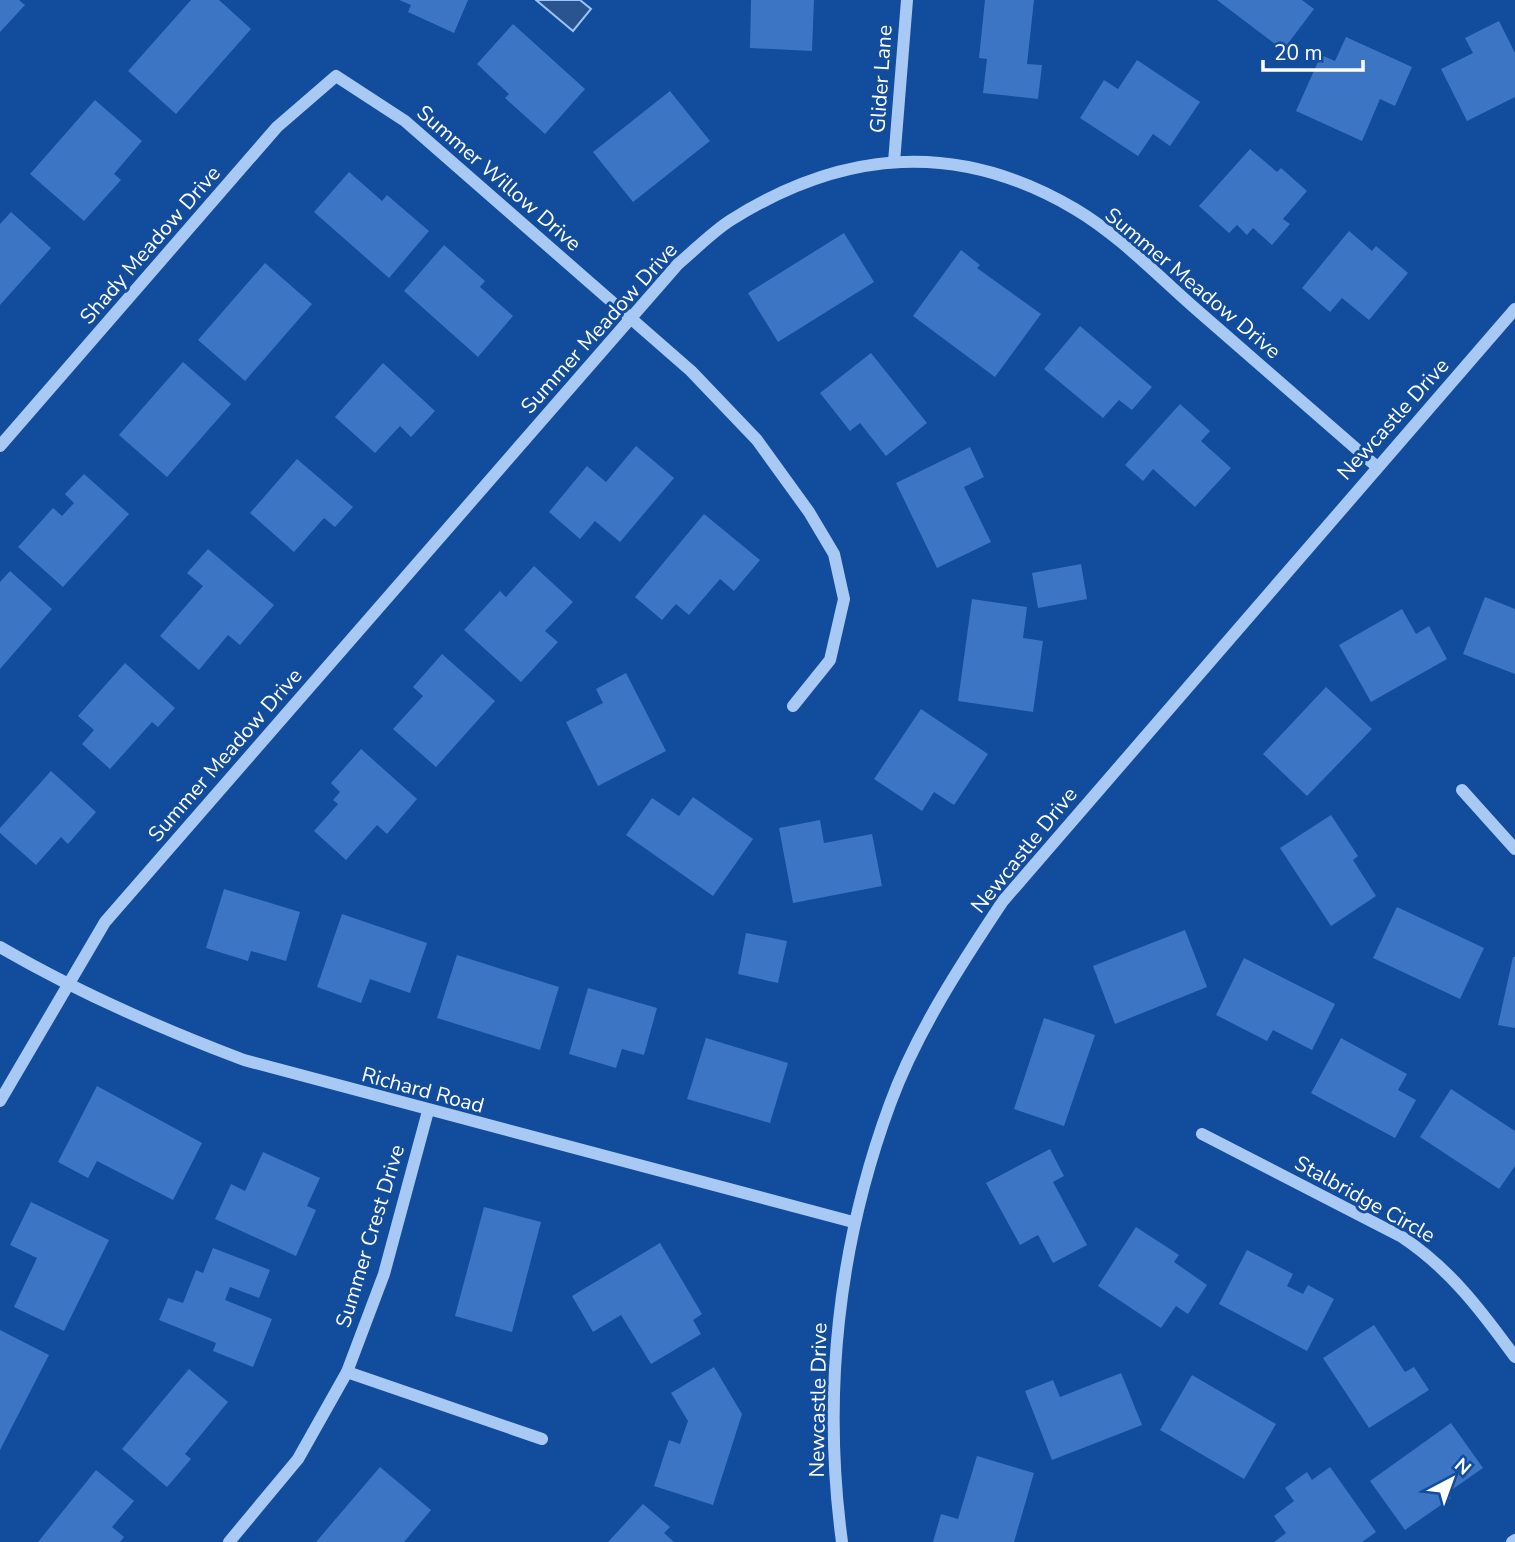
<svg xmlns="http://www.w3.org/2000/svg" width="1515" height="1542" viewBox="0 0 1515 1542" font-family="'Nunito Sans',sans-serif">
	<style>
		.water { fill: #2a5490; stroke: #9ac3f7; stroke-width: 2 }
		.building { fill: #3b75c4 }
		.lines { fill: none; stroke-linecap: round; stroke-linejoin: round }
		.minor { stroke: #a8c9f4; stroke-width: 12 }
		.labels { text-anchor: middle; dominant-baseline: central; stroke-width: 6; stroke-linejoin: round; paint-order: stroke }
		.street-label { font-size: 21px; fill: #fff; stroke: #124c9d }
	</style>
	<rect width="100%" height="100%" fill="#124c9d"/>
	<path class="water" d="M536 0H580L591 9 573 31Z"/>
	<g class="building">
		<path d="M0 0H19L25 5 0 32Z"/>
		<path d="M191 0H219L251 29 176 114 128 71Z"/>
		<path d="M399 0H468L454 33 408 12 411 5Z"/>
		<path d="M751 0H814L812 51 750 48Z"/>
		<path d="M985 0H1034L1027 64 1042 65 1038 99 983 93 987 59 979 58Z"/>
		<path d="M1217 0H1302L1314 9 1283 50Z"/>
		<path d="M1499 21 1515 53V97L1467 121 1441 69 1473 53 1465 38Z"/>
		<path d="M513 24 585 89 545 134 505 98 509 94 477 64Z"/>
		<path d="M1346 37 1412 67 1395 106 1380 99 1362 141 1296 111 1321 55 1335 61Z"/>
		<path d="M1137 60 1200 102 1170 146 1153 134 1138 156 1080 118 1104 80 1118 89Z"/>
		<path d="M670 91 710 141 633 202 593 152Z"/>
		<path d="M95 100 142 141 114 174 121 180 84 221 30 174Z"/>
		<path d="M1250 149 1277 172 1281 168 1307 191 1283 219 1290 224 1272 245 1253 228 1247 235 1237 225 1229 233 1199 206Z"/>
		<path d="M349 172 382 201 387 195 429 231 389 278 314 212Z"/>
		<path d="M11 212 51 248 0 305V224Z"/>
		<path d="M1349 231 1372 251 1376 246 1408 273 1369 320 1342 298 1330 312 1302 288Z"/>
		<path d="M844 233 874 282 778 342 748 293Z"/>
		<path d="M444 245 485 281 480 287 513 316 478 357 404 291Z"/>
		<path d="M961 250 980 265 977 268 1041 314 995 377 913 316Z"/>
		<path d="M265 263 312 304 245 381 198 340Z"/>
		<path d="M1080 326 1152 387 1132 410 1119 400 1103 418 1044 369Z"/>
		<path d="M871 353 927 423 886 456 860 423 850 431 820 393Z"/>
		<path d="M183 362 231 404 167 477 119 435Z"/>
		<path d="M383 363 435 411 411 437 400 426 375 453 335 417Z"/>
		<path d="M1180 404 1210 431 1201 441 1231 468 1195 507 1153 469 1143 481 1125 465Z"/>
		<path d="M636 446 674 478 620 542 595 521 580 539 549 512 587 466 606 482Z"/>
		<path d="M970 447 984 477 964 487 991 542 937 568 896 483Z"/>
		<path d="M297 459 353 507 335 527 324 518 294 552 250 513Z"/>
		<path d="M84 474 129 514 63 587 18 547 53 508 62 516 74 503 65 494Z"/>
		<path d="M704 514 760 560 734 591 720 579 689 615 676 604 662 620 635 597Z"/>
		<path d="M208 549 274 605 240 645 228 635 199 670 160 636 203 586 187 573Z"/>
		<path d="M1081 564 1087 599 1038 608 1032 573Z"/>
		<path d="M534 566 573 602 545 631 558 642 521 682 464 630 500 591 506 597Z"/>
		<path d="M10 571 52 609 0 669V582Z"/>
		<path d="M1485 597 1515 609V674L1463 654Z"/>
		<path d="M972 599 1027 607 1023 638 1043 641 1033 712 958 701Z"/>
		<path d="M1402 609 1416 634 1429 626 1447 659 1371 702 1339 645Z"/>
		<path d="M442 654 495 701 436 767 393 729 423 696 413 687Z"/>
		<path d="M125 663 175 708 158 727 152 722 110 769 82 744 94 730 78 716Z"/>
		<path d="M626 673 666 751 598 786 566 722 603 703 596 689Z"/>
		<path d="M1326 687 1372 729 1307 796 1263 754Z"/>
		<path d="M921 709 988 754 954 805 934 792 922 811 874 779Z"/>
		<path d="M361 749 417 799 387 834 377 825 346 860 314 831 338 804 333 800 340 792 331 783Z"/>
		<path d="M51 771 96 812 68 844 61 837 36 865 0 833V828Z"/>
		<path d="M693 797 753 839 713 896 626 835 652 798 679 816Z"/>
		<path d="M1331 815 1358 856 1353 860 1376 896 1331 926 1280 848Z"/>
		<path d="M820 820 824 843 872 834 882 886 793 903 779 828Z"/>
		<path d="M224 889 300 912 286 961 251 951 248 961 206 948Z"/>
		<path d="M1397 907 1484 948 1460 999 1373 958Z"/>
		<path d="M342 914 427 943 410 993 370 979 361 1003 317 987Z"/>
		<path d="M1185 930 1207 987 1115 1024 1093 966Z"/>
		<path d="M746 933 787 941 778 983 738 974Z"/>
		<path d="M457 955 559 987 540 1050 437 1018Z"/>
		<path d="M1513 957H1515V1028L1498 1025Z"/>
		<path d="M1244 958 1335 1004 1312 1050 1273 1030 1267 1041 1216 1015Z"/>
		<path d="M588 988 657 1008 644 1055 622 1049 616 1068 569 1054Z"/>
		<path d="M1044 1018 1095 1035 1064 1126 1014 1109Z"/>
		<path d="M706 1038 788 1063 770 1123 687 1099Z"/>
		<path d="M1341 1038 1407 1074 1398 1090 1416 1100 1395 1138 1311 1093Z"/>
		<path d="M97 1086 202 1143 173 1200 97 1161 88 1178 58 1162Z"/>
		<path d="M1451 1089 1515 1131V1166L1499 1189 1420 1137Z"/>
		<path d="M1050 1149 1064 1176 1053 1182 1087 1245 1053 1263 1038 1235 1020 1245 986 1183Z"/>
		<path d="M263 1152 320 1178 307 1206 316 1210 296 1256 215 1219 231 1184 245 1191Z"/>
		<path d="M31 1202 109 1240 64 1331 14 1307 37 1258 10 1245Z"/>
		<path d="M484 1207 541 1222 512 1332 455 1316Z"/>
		<path d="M1136 1227 1179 1255 1174 1262 1207 1285 1188 1314 1176 1306 1161 1328 1098 1286Z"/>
		<path d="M660 1243 702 1314 693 1320 701 1334 651 1364 621 1315 593 1332 572 1296Z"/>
		<path d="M213 1248 270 1270 259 1298 230 1287 225 1300 272 1319 253 1367 213 1351 216 1343 159 1320 168 1298 183 1303 196 1270 203 1273Z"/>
		<path d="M1247 1250 1293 1274 1287 1286 1303 1294 1308 1285 1334 1299 1307 1351 1219 1304Z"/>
		<path d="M1374 1325 1405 1372 1414 1367 1429 1390 1369 1428 1323 1358Z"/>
		<path d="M0 1330 49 1355 0 1450Z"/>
		<path d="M714 1367 742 1414 713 1505 654 1486 669 1440 680 1444 688 1421 671 1393Z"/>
		<path d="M189 1369 228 1402 185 1454 191 1459 167 1487 122 1449Z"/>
		<path d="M1121 1373 1142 1425 1052 1460 1025 1391 1053 1380 1060 1397Z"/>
		<path d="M1192 1375 1276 1424 1244 1479 1160 1430Z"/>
		<path d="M1451 1423 1483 1468 1447 1493 1451 1498 1405 1530 1370 1481Z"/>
		<path d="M977 1456 1034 1473 1014 1542H933L941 1514 958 1519Z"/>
		<path d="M380 1467 431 1510 404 1542H316Z"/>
		<path d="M1330 1467 1376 1532 1362 1542H1274L1286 1533 1274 1516 1294 1501 1285 1488 1307 1472 1312 1480Z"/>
		<path d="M96 1470 134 1501 112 1527 124 1537 120 1542H38Z"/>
		<path d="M643 1504 670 1527 664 1533 674 1542H608Z"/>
	</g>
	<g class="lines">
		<g class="minor">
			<path d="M894 162 907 0"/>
			<path d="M0 446 277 127 336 76 405 121 691 371 757 440 809 512 834 554 844 599 830 660 793 706"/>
			<path d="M1462 790 1515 849"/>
			<path d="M0 947C79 993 159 1028 244 1060L853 1222"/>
			<path d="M0 1101 105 922 678 264C695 250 712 232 731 220 844 149 958 140 1075 209 1119 235 1158 276 1197 310 1257 362 1317 414 1376 466"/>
			<path d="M1202 1134 1402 1237C1450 1269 1481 1310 1515 1357"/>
			<path d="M347 1372 542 1439"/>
			<path d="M229 1542 298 1459 347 1372 384 1274 428 1111"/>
			<path d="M842 1542C822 1394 838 1245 890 1104 916 1033 961 964 1003 901L1515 309"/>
			<path d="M1512 1542 1515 1540"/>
		</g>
	</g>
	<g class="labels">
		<g class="street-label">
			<text transform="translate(881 79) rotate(-86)">Glider Lane</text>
			<text transform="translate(499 178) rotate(41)">Summer Willow Drive</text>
			<text transform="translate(150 245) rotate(-49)">Shady Meadow Drive</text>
			<text transform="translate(1193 283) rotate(40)">Summer Meadow Drive</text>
			<text transform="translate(599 328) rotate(-48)">Summer Meadow Drive</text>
			<text transform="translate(1393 419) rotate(-48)">Newcastle Drive</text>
			<text transform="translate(225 755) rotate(-49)">Summer Meadow Drive</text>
			<text transform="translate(1024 850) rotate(-51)">Newcastle Drive</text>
			<text transform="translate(423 1090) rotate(15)">Richard Road</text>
			<text transform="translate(1365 1199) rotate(29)">Stalbridge Circle</text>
			<text transform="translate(370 1236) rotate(-73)">Summer Crest Drive</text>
			<text transform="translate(818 1400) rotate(-89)">Newcastle Drive</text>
		</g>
	</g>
	<g transform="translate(1452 1479) rotate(41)" stroke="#124c9d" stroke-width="5" paint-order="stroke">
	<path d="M0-5L12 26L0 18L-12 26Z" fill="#ffffff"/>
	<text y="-10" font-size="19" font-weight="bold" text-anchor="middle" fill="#ffffff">N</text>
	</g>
	<path d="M1263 60v10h100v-10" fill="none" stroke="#ffffff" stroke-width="3.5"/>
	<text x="1274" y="60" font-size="21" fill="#ffffff" stroke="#124c9d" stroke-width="5" paint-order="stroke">20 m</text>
</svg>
